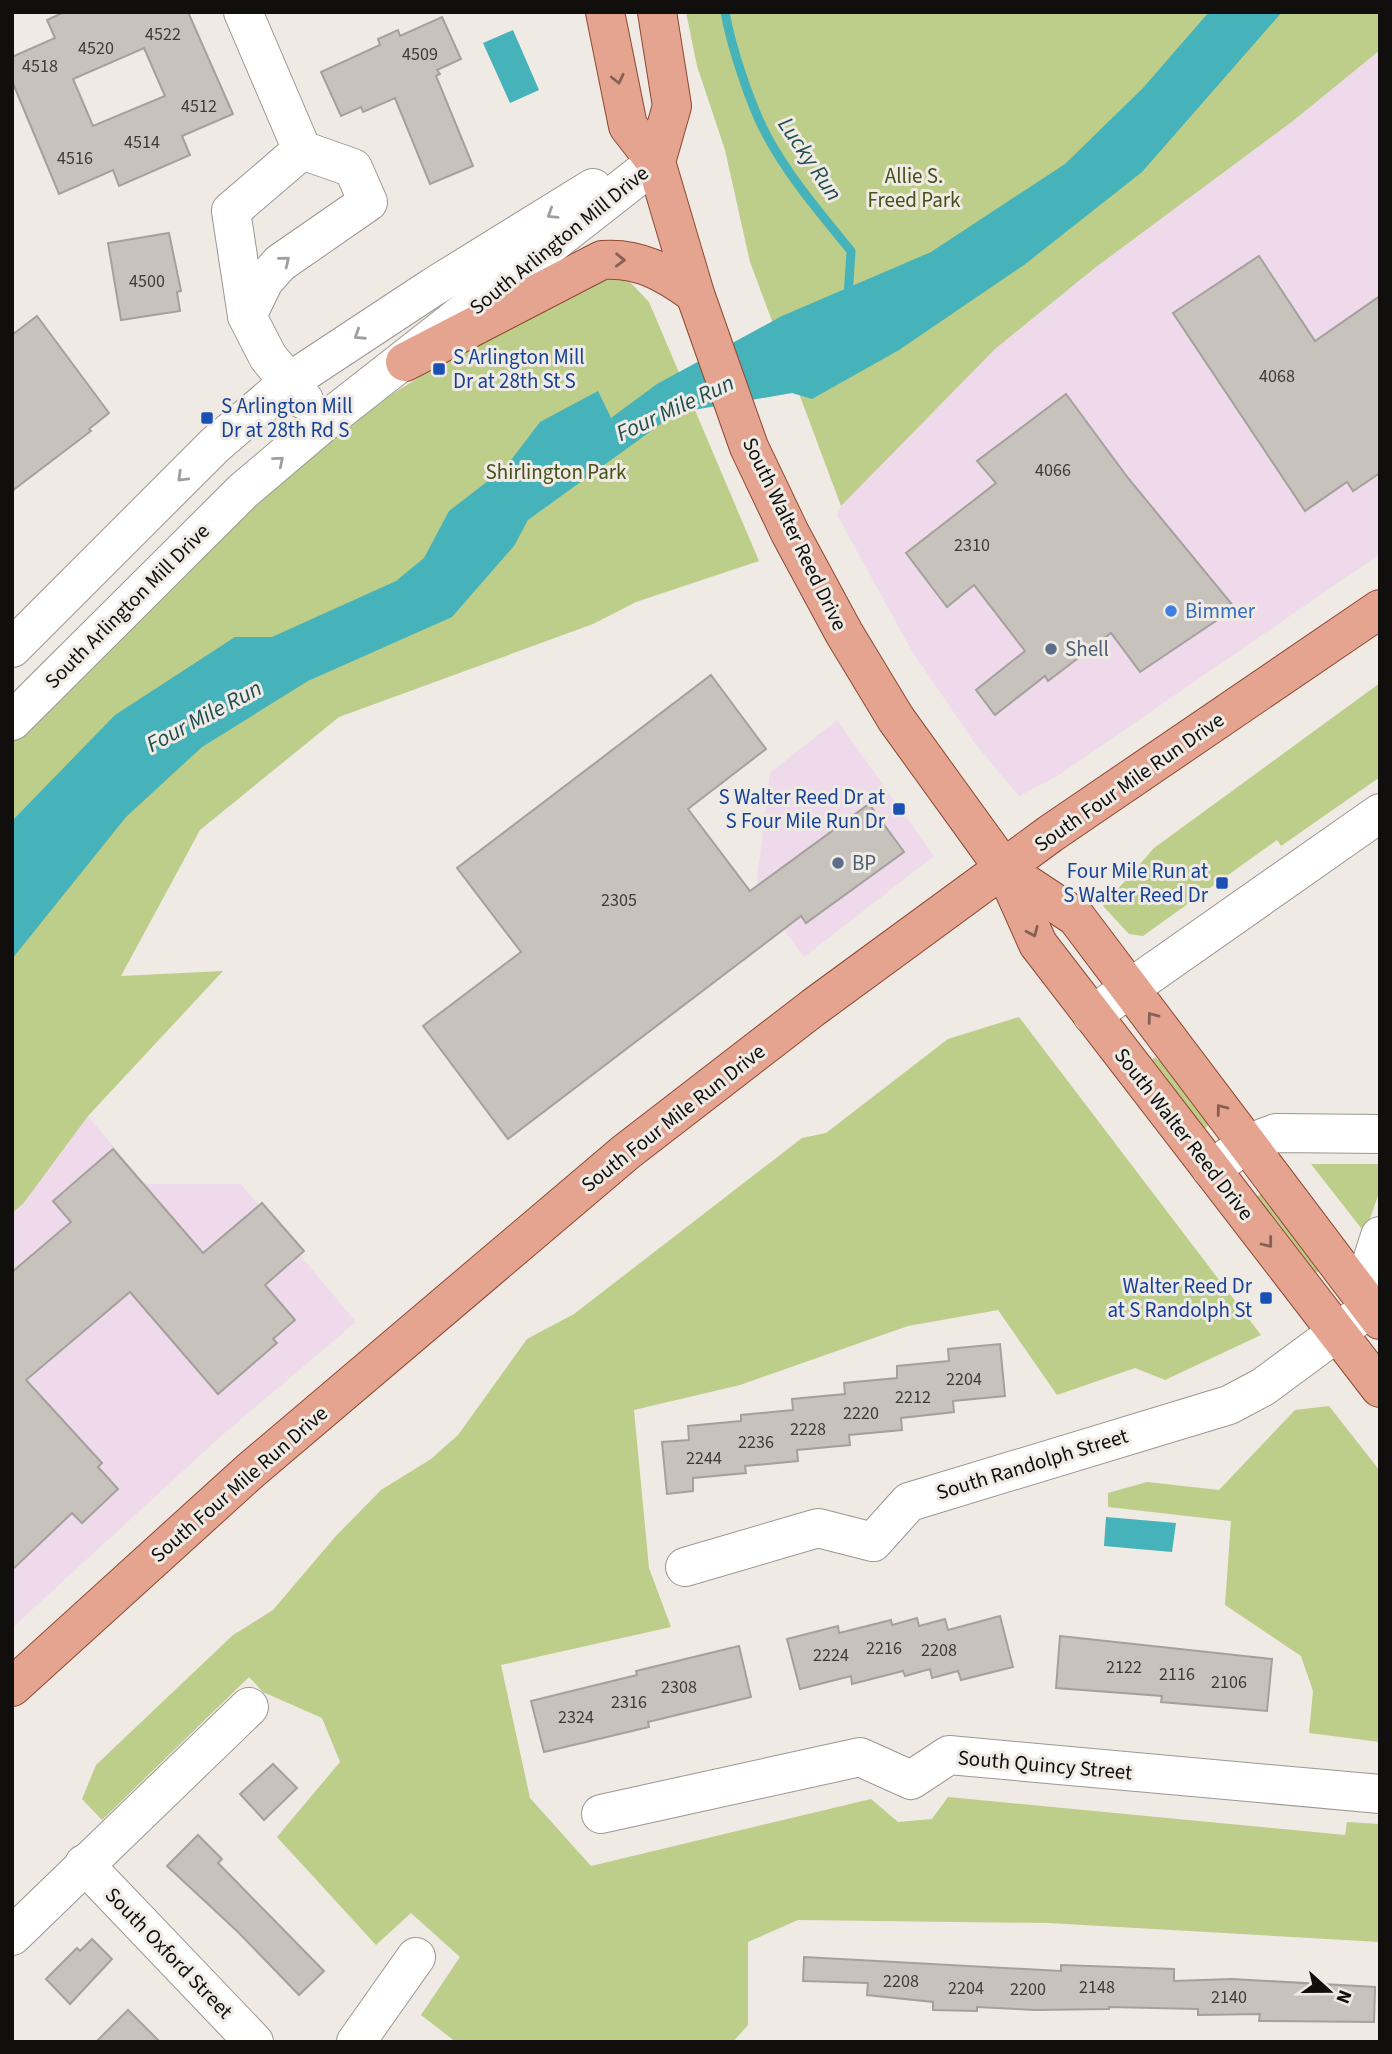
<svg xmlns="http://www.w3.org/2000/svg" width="1392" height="2054" viewBox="0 0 1392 2054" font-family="'Source Sans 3',sans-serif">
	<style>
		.commercial { fill: #eedaea }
		.green { fill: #bdcd8a }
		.water { fill: #45b3b9 }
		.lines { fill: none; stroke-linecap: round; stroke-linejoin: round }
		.stream { stroke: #45b3b9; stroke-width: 9 }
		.building { fill: #c8c2bd; stroke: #a5a09b; stroke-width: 2; fill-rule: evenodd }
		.minor-casing { stroke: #9b9791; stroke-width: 40 }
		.major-casing { stroke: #8f4832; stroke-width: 40 }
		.minor { stroke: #fff; stroke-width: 38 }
		.major { stroke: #e5a490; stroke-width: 38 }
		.oneway { stroke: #856155 }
		.oneway2 { stroke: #9f9f9e }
		.transit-dot { fill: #1a4fb4; stroke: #efeae4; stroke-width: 2.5 }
		.shop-dot { fill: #3f7fe0; stroke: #efeae4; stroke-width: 2.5 }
		.service-dot { fill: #5c6f8a; stroke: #efeae4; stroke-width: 2.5 }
		.labels { text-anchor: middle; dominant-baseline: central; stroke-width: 6; stroke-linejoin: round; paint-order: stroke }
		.number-label { font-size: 18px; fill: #3e3c39 }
		.park-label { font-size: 21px; fill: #46501a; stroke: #efeae4 }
		.street-label { font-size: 21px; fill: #100f0d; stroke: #efeae4 }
		.transit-label { font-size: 21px; fill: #164399; stroke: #efeae4; text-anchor: end }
		.shop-label { font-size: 21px; fill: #366cbe; stroke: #efeae4; text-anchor: start }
		.service-label { font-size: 21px; fill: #4e5e75; stroke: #efeae4; text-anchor: start }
		.water-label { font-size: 23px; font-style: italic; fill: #1e4e51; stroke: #efeae4 }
	</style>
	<rect width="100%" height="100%" fill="#efeae4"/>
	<g class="commercial">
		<path d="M1380 50V554L1059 775 1019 796 976 745 912 651 837 515 841 506 995 349 1096 267 1293 121Z"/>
		<path d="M837 720 934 856 804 957 764 903 757 880 770 773Z"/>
		<path d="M88 1116 145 1184H241L356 1322 220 1437 12 1628V1213L23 1204Z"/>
	</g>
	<g class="green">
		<path d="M686 12H1380V50L1293 121 1096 267 995 349 841 506 750 262 725 150 697 66Z"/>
		<path d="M602 272 630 282 649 302 759 561 636 602 593 624 339 717 200 830 121 976 223 971 88 1116 23 1204 12 1213V735L249 498 349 421 571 283Z"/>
		<path d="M1380 683V777L1281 846 1277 840 1143 936 1129 934 1103 906 1154 848Z"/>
		<path d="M1019 1017 1261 1335 1165 1380 1135 1368 1057 1395 998 1310 908 1326 740 1385 634 1410 649 1568 671 1627 501 1665 530 1798 591 1866 871 1799 898 1822 932 1819 948 1797 1345 1835 1347 1822 1380 1824V1942L1049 1923 798 1920 748 1942V2025L733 2042H456L421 2015 460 1957 411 1913 376 1945 277 1837 340 1762 322 1718 263 1692 249 1677 102 1820 82 1799 96 1765 233 1635 273 1610 335 1537 381 1490 431 1459 458 1435 527 1339 574 1314 802 1138 826 1133 948 1039Z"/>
		<path d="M1155 1057 1172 1072 1212 1122 1201 1132 1147 1064Z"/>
		<path d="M1311 1164H1380V1190L1366 1230 1361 1228Z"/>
		<path d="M1264 1192 1322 1269 1310 1276 1252 1200Z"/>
		<path d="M1329 1406 1380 1471V1742L1309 1733 1313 1691 1301 1656 1225 1605 1231 1521 1108 1507V1493L1147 1482 1219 1490 1295 1410Z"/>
	</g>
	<g class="water">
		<path d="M1209 12H1282L1142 172 1024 265 899 350 812 399 792 393 676 413 528 520 514 546 452 617 308 681 202 747 126 817 12 959V821L115 715 235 637H272L396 581 424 558 449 511 505 468 540 422 598 391 611 418 657 384 782 316 931 252 1065 164 1143 88Z"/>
		<path d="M513 30 539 90 510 103 483 43Z"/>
		<path d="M1106 1517 1176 1523 1172 1552 1104 1546Z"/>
	</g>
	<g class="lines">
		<path class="stream" d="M725 12C731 46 750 104 766 134 788 176 821 214 851 251L848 297"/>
	</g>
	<g class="building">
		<path d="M64 12H188L233 114 182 136 190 155 119 186 113 170 59 194 12 81V57L55 38 47 20ZM144 48 165 96 93 126 73 79Z"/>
		<path d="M442 17 461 59 437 70 440 74 436 76 473 166 430 184 395 98 363 112 361 107 341 116 321 72 380 45 378 39 398 30 400 36Z"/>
		<path d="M169 233 181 291 177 292 180 311 121 320 108 243Z"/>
		<path d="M1259 256 1315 341 1380 296V473L1353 491 1347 482 1305 511 1173 313Z"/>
		<path d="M37 316 109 413 89 429 91 431 12 491V335Z"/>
		<path d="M1066 394 1128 478 1235 608 1140 672 1111 633 1048 681 1045 676 995 715 976 690 1025 651 974 585 947 607 906 553 996 483 977 461Z"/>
		<path d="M711 675 766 749 688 809 750 891 869 804 904 852 806 923 801 916 508 1139 423 1026 521 952 457 868Z"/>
		<path d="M113 1149 203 1253 262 1203 304 1251 265 1285 295 1320 273 1339 277 1343 218 1394 130 1292 26 1380 102 1463 98 1467 118 1489 82 1523 72 1513 12 1570V1272L71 1222 53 1201Z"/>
		<path d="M1000 1344 1005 1396 953 1401 954 1412 901 1418 902 1430 849 1435 850 1445 797 1450 798 1461 745 1466 746 1473 693 1478V1491L667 1494 662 1442 689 1440 688 1426 741 1421V1415L793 1410 792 1399 845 1394 844 1383 897 1378V1366L949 1361 948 1349Z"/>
		<path d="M1000 1616 1013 1667 961 1680 958 1671 932 1678 930 1669 905 1676 903 1671 852 1684 851 1676 800 1689 787 1639 838 1626 839 1633 891 1620 892 1625 917 1618 919 1626 945 1619 948 1630Z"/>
		<path d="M1060 1636 1272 1659 1267 1711 1161 1702 1162 1696 1056 1688Z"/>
		<path d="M739 1646 751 1697 648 1722 649 1727 544 1752 531 1701 637 1675 636 1671Z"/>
		<path d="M273 1764 297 1788 264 1820 240 1794Z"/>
		<path d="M198 1835 222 1859 218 1863 324 1971 299 1995 238 1932 167 1866Z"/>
		<path d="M92 1939 112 1959 70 2004 46 1979 77 1948 80 1951Z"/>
		<path d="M804 1957 1061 1971V1965L1174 1969V1981L1232 1979 1375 1987 1374 2022 1259 2021 1260 2014 1198 2015V2009L1109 2007V2009L1035 2010 977 2007V2011L933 2010V2002L867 1995 868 1983 803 1981Z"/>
		<path d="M128 2010 160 2042H96Z"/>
	</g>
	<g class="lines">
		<g class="minor-casing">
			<g id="minor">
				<path d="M243 12 302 150 353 168 368 202 280 263 264 281 247 316"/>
				<path d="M302 150 231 211 247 316 268 357 304 400"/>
				<path d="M12 648 215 445 289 382 433 287 593 188"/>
				<path d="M12 721 243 491 323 423 656 162"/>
				<path d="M1092 1015 1380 813"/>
				<path d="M1211 1169 1247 1144 1276 1133 1380 1134"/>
				<path d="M685 1567 818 1528 873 1542 909 1502 1229 1405 1263 1387 1370 1308 1371 1264 1380 1236"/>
				<path d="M601 1814 860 1757 911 1780 949 1755 1380 1794"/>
				<path d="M84 1864 254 2042"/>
				<path d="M12 1936 249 1707"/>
				<path d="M356 2042 416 1957"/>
			</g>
		</g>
		<g class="major-casing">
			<g id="major">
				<path d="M605 12 628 126 656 162 695 294 749 447 790 533 844 633 896 719 1005 870 1038 944 1380 1388"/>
				<path d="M656 162 672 106 657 12"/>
				<path d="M405 362 602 260C639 257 666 273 695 294"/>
				<path d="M1005 870 1076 917 1380 1320"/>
				<path d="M12 1687 250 1471 626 1152 814 1007 1050 834 1380 609"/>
			</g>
		</g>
		<use href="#minor" class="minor"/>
		<use href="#major" class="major"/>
	</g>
	<defs><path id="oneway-chevron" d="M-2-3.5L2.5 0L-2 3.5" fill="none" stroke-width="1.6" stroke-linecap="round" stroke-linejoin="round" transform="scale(1.75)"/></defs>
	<g class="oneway">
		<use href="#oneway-chevron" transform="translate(618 79) rotate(77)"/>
		<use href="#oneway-chevron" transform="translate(620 260) rotate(1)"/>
		<use href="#oneway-chevron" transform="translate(1033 932) rotate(66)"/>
		<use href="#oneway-chevron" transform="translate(1152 1017) rotate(-127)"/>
		<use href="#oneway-chevron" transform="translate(1221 1109) rotate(-127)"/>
		<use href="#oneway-chevron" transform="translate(1268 1243) rotate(52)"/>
	</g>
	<g class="oneway2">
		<use href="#oneway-chevron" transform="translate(552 214) rotate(148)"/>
		<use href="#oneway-chevron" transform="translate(285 261) rotate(-39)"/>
		<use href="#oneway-chevron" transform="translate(359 335) rotate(147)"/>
		<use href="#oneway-chevron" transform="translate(279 461) rotate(-40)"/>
		<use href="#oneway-chevron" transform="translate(182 477) rotate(136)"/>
	</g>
	<g class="transit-dot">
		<rect x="432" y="362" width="14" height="14" rx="3.5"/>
		<rect x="200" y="411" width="14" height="14" rx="3.5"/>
		<rect x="892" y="802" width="14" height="14" rx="3.5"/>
		<rect x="1215" y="876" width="14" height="14" rx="3.5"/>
		<rect x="1259" y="1291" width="14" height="14" rx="3.5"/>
	</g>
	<circle class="shop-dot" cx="1171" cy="611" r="7"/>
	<g class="service-dot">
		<circle cx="1051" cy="649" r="7"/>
		<circle cx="838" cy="863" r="7"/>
	</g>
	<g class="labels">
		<g class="number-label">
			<text x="163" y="34">4522</text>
			<text x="96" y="48">4520</text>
			<text x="420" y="54">4509</text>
			<text x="40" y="66">4518</text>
			<text x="199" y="106">4512</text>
			<text x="142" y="142">4514</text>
			<text x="75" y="158">4516</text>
			<text x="147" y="281">4500</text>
			<text x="1277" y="376">4068</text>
			<text x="1053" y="470">4066</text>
			<text x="972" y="545">2310</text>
			<text x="619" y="900">2305</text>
			<text x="964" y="1379">2204</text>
			<text x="913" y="1397">2212</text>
			<text x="861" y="1413">2220</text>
			<text x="808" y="1429">2228</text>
			<text x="756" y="1442">2236</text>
			<text x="704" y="1458">2244</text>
			<text x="884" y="1648">2216</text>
			<text x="939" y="1650">2208</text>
			<text x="831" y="1655">2224</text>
			<text x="1124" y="1667">2122</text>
			<text x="1177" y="1674">2116</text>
			<text x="1229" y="1682">2106</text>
			<text x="679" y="1687">2308</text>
			<text x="629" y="1702">2316</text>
			<text x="576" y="1717">2324</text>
			<text x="901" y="1981">2208</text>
			<text x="1097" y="1987">2148</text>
			<text x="966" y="1988">2204</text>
			<text x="1028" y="1989">2200</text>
			<text x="1229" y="1997">2140</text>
		</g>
		<g class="park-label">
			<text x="914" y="176">Allie S.<tspan x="914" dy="24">Freed Park</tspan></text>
			<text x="556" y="472">Shirlington Park</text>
		</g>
		<g class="street-label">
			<text transform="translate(559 240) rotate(-39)">South Arlington Mill Drive</text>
			<text transform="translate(795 534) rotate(64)">South Walter Reed Drive</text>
			<text transform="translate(127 606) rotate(-45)">South Arlington Mill Drive</text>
			<text transform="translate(1129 782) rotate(-35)">South Four Mile Run Drive</text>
			<text transform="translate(673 1118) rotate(-38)">South Four Mile Run Drive</text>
			<text transform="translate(1184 1134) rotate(52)">South Walter Reed Drive</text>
			<text transform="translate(1032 1464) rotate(-17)">South Randolph Street</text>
			<text transform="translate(239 1484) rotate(-41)">South Four Mile Run Drive</text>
			<text transform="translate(1045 1765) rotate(5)">South Quincy Street</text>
			<text transform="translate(169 1953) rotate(46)">South Oxford Street</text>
		</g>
		<g class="transit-label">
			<text x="453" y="357" text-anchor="start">S Arlington Mill<tspan x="453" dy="24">Dr at 28th St S</tspan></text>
			<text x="221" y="406" text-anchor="start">S Arlington Mill<tspan x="221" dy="24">Dr at 28th Rd S</tspan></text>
			<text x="885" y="797">S Walter Reed Dr at<tspan x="885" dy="24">S Four Mile Run Dr</tspan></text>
			<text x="1208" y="871">Four Mile Run at<tspan x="1208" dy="24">S Walter Reed Dr</tspan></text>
			<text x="1252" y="1286">Walter Reed Dr<tspan x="1252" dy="24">at S Randolph St</tspan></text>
		</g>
		<g class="shop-label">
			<text x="1185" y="611">Bimmer</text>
		</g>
		<g class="service-label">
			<text x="1065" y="649">Shell</text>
			<text x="852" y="863">BP</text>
		</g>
		<g class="water-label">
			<text transform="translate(810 159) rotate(56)">Lucky Run</text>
			<text transform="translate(675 408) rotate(-25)">Four Mile Run</text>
			<text transform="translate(204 716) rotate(-28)">Four Mile Run</text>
		</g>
	</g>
	<rect width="1392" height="2054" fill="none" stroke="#100f0d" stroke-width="28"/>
	<g transform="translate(1329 1991) rotate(111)" stroke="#efeae4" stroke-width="5" paint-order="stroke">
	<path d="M0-5L12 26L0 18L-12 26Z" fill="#100f0d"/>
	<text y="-10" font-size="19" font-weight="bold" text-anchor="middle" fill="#100f0d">N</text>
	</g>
</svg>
